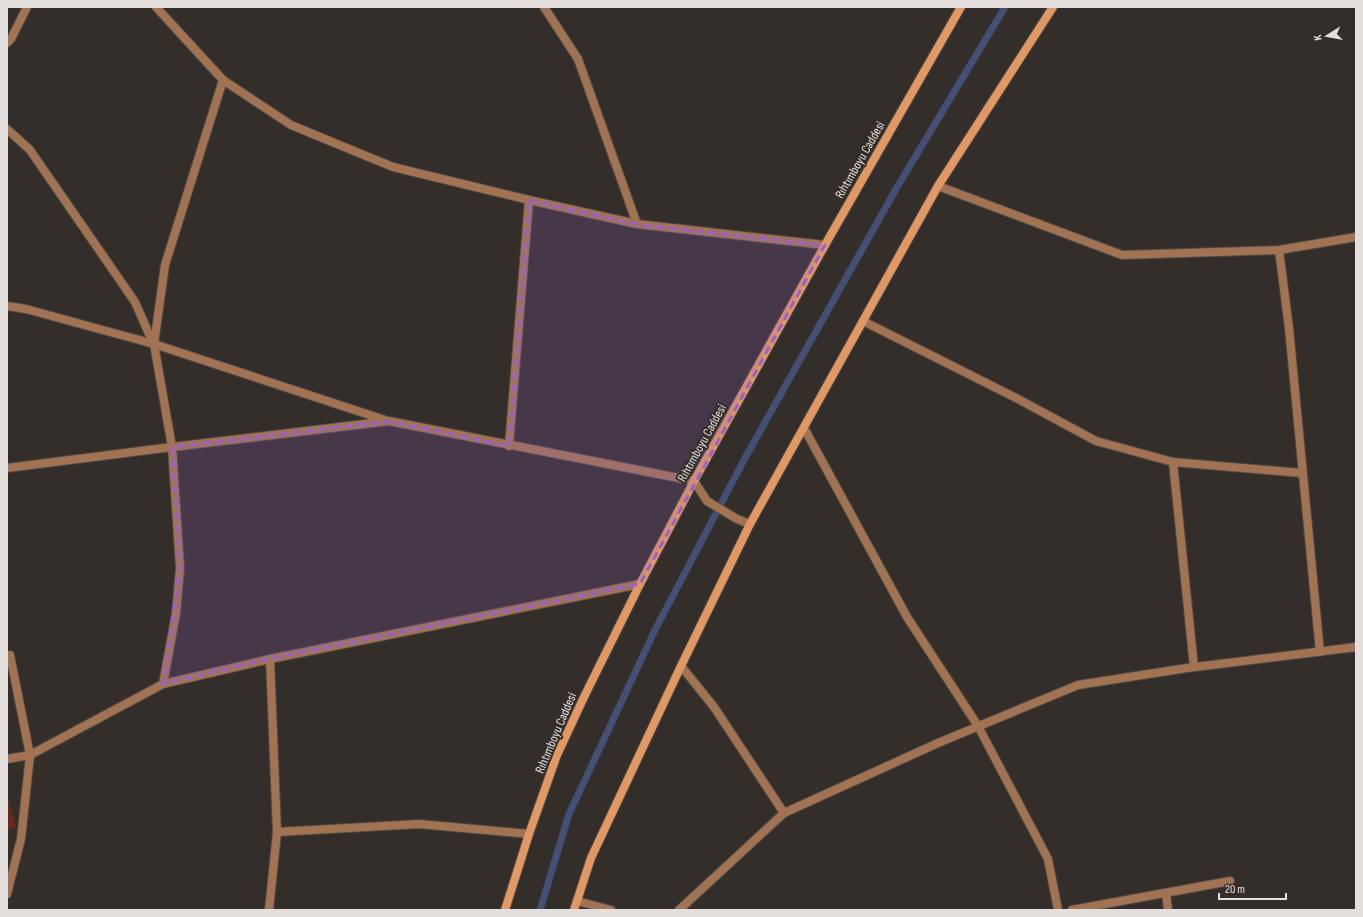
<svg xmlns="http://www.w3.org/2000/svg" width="1363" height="917" viewBox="0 0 1363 917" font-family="'Sofia Sans Condensed',sans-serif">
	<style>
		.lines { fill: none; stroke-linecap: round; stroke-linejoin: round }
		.stream { stroke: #444f75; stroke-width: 7 }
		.building { fill: #6f2717 }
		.street-casing { stroke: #4f4a46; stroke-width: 10 }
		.secondary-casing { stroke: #4f4a46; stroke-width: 10 }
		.street { stroke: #a17353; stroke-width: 8 }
		.secondary { stroke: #e29863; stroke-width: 8 }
		.marked { fill: #9a62c8; fill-opacity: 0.2; stroke: #9a62c8; stroke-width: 3; stroke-dasharray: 8 5; stroke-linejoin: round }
		.labels { text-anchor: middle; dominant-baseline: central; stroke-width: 4; stroke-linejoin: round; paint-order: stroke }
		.street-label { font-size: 13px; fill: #e2dfdc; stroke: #332e2a }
	</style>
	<rect width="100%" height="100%" fill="#332e2a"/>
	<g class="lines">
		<path class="stream" d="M540 910 569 814 655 630 745 458 896 189 1005 7"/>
	</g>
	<path class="building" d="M7 796 16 827 7 830Z"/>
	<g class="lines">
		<g class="street-casing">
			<g id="street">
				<path d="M156 7 223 80 291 125 393 167 529 200 637 224 825 245"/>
				<path d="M544 7 578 59 637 224"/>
				<path d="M7 43 11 39 27 7"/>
				<path d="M7 129 30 150 135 302 153 343"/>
				<path d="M938 186 1122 255 1279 250 1356 237"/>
				<path d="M1279 250 1289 328 1320 652"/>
				<path d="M7 306 26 309 154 344 385 420"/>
				<path d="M863 321 1018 399 1096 441 1173 462 1302 473"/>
				<path d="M804 428 907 617 978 726 1048 859 1058 910"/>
				<path d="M509 446 529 200"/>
				<path d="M1173 462 1194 667"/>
				<path d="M7 468 172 447 389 421 694 481 707 501 737 519 750 524"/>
				<path d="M681 666 714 707 784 813"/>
				<path d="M163 684 176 613 180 568 172 447 154 344 165 265 223 80"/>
				<path d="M7 759 30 755 163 684 270 659 640 584"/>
				<path d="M277 832 419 824 529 834"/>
				<path d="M1166 893 1168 910"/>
				<path d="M7 894 21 839 30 755 10 655"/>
				<path d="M577 901 611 910"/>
				<path d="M269 910 277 832 270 659"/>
				<path d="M679 910 784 813 938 743 1078 685 1187 668 1356 647"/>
				<path d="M1072 910 1230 881"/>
			</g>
		</g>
		<g class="secondary-casing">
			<g id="secondary">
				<path d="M505 910 529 834 557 755 584 697 640 584 694 481 825 245 961 7"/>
				<path d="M574 910 591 858 681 666 750 524 938 186 1053 7"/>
			</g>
		</g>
		<use href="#street" class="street"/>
		<use href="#secondary" class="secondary"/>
	</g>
	<path class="marked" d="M529 200 637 224 825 245 640 584 270 659 163 684 180 568 172 447 389 421 509 446Z"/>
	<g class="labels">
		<g class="street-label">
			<text transform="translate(860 160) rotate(-60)">Rıhtımboyu Caddesi</text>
			<text transform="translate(702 443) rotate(-61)">Rıhtımboyu Caddesi</text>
			<text transform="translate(556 733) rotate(-67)">Rıhtımboyu Caddesi</text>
		</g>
	</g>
	<rect width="1363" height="917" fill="none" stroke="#e2dfdc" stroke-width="16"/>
	<g transform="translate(1327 36) rotate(259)" stroke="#332e2a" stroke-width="3" paint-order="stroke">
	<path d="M0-3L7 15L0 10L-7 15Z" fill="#e2dfdc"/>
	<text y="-6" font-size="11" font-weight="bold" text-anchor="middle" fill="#e2dfdc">K</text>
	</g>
	<path d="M1219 893v6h67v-6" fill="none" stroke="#e2dfdc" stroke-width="2"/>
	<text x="1225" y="893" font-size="12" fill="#e2dfdc" stroke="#332e2a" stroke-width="3" paint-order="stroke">20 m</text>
</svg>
